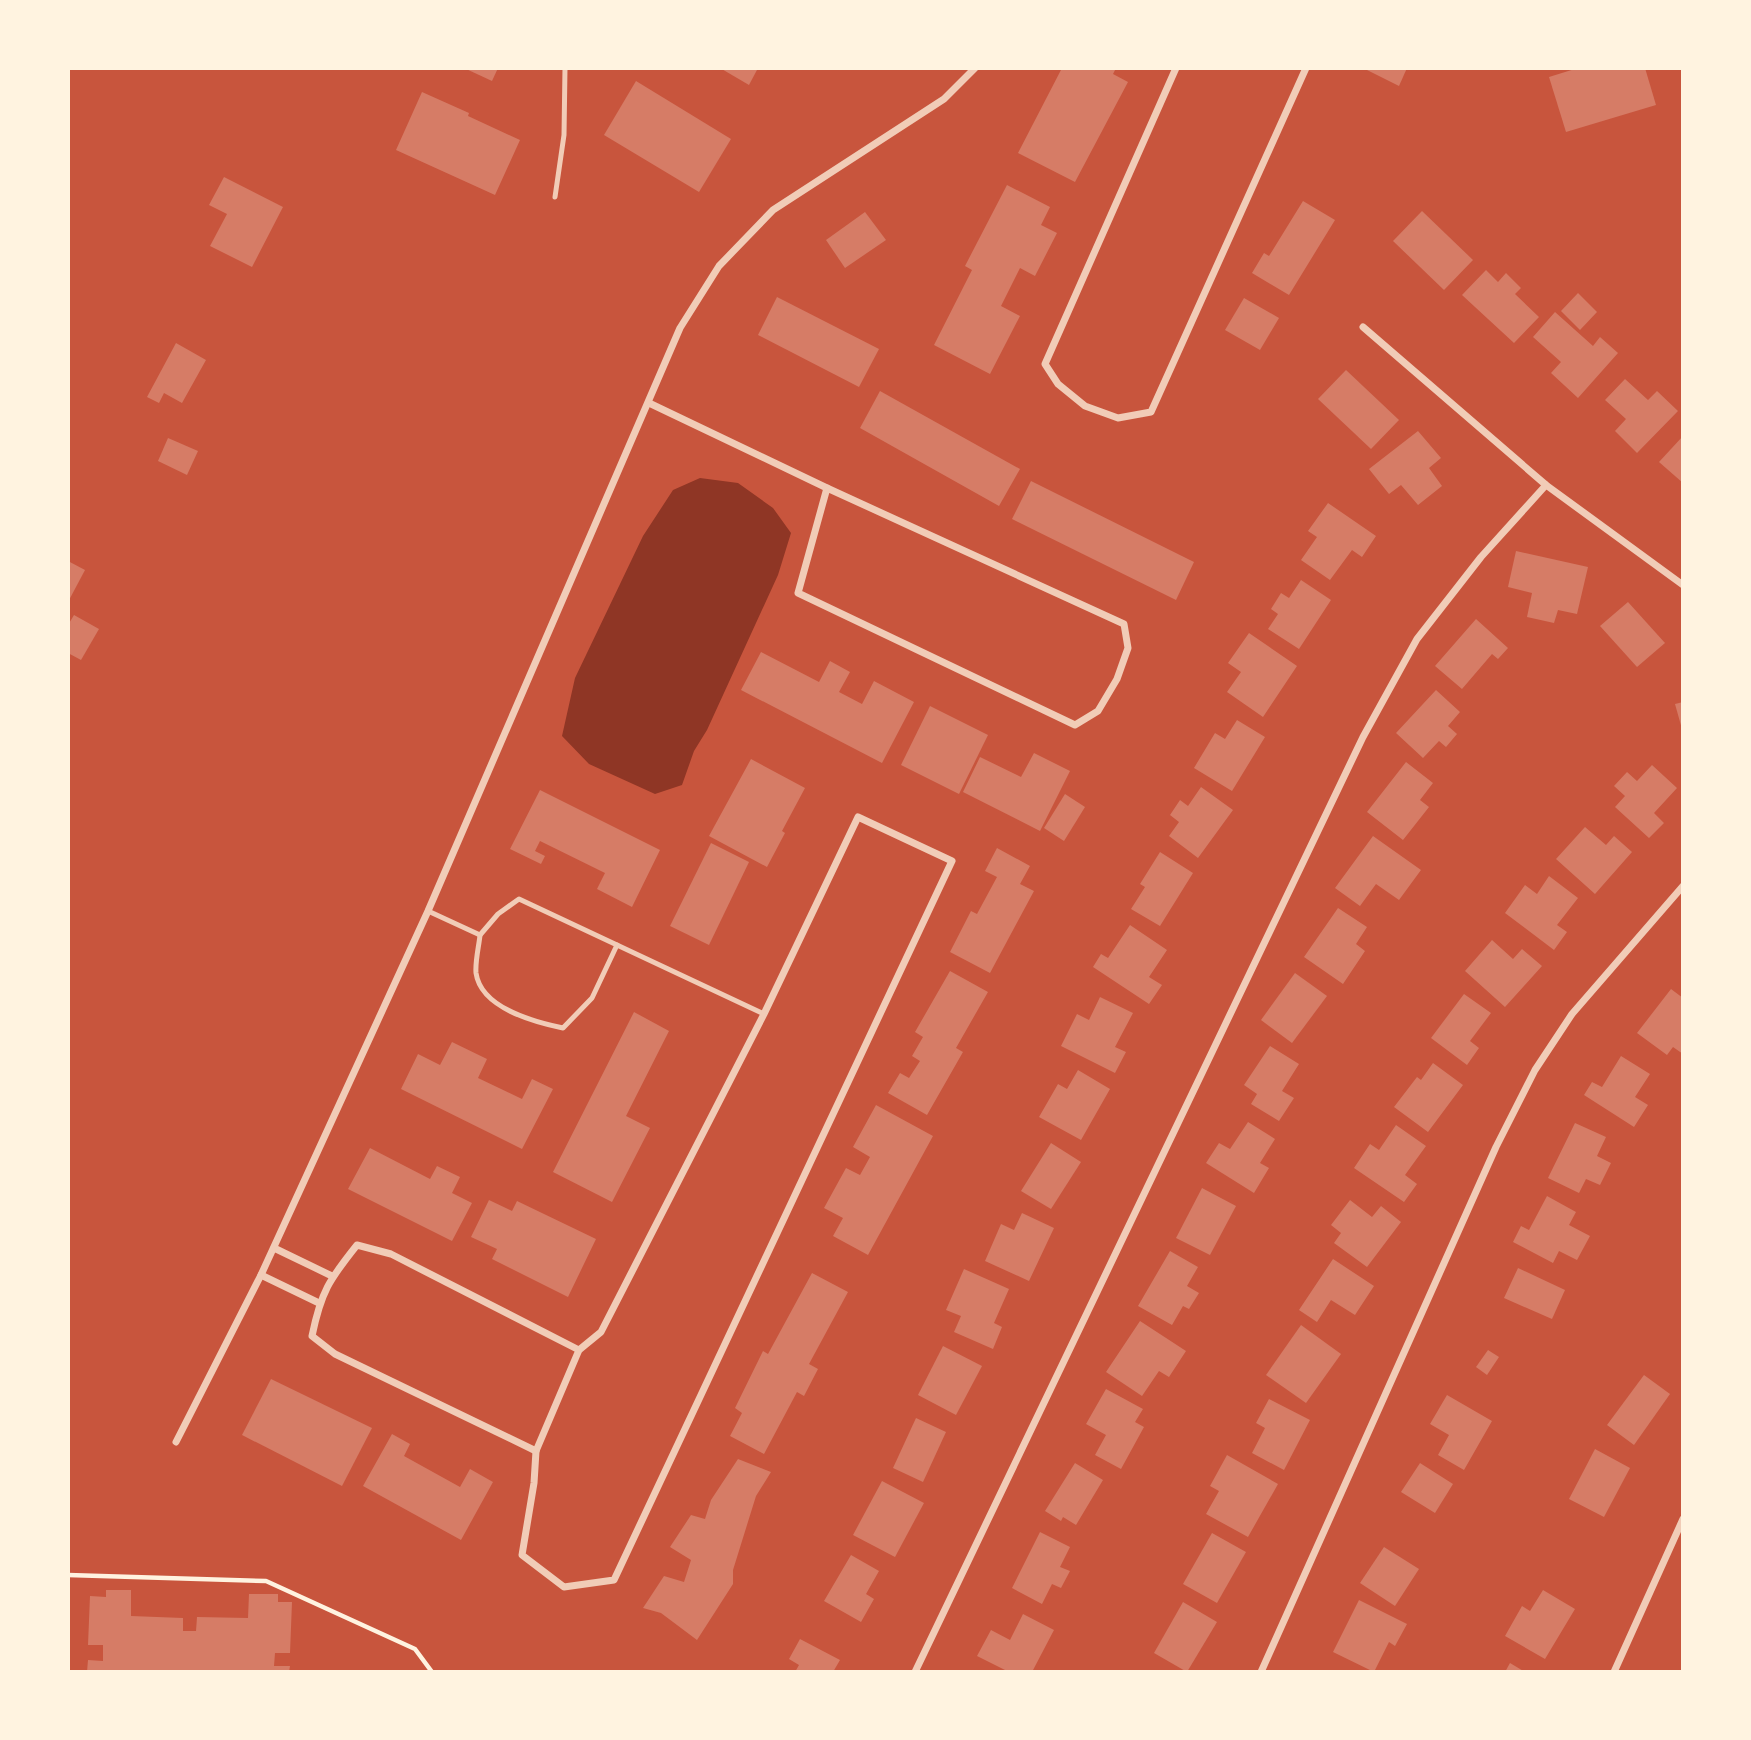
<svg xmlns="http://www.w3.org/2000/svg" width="1751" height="1740" viewBox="0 0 1751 1740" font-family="Spectral,serif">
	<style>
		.water { fill: #8f3625 }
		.building { fill: #d67c66 }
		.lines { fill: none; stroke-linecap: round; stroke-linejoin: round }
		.path { stroke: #fff3e0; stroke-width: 4.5 }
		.service { stroke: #f1ccb7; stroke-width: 5 }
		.minor { stroke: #f1ccb7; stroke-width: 7 }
	</style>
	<rect width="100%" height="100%" fill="#c8553d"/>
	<path class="water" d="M700 478 738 483 773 508 791 533 778 575 707 730 694 751 682 785 655 794 589 764 562 736 575 678 643 536 673 490Z"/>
	<g class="building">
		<path d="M464 68H498L492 81Z"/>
		<path d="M720 68H758L749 85Z"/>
		<path d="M1062 68H1116L1113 74 1128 82 1075 182 1018 153Z"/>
		<path d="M1368 68H1407L1399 86 1367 70Z"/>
		<path d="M1578 68H1645L1656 105 1566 132 1549 77Z"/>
		<path d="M636 81 731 139 699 192 604 135Z"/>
		<path d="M422 92 469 113 468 116 520 140 495 195 396 150Z"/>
		<path d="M224 177 283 207 252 267 210 246 227 214 209 205Z"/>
		<path d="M1007 185 1050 207 1041 225 1057 233 1035 276 1020 268 1001 306 1020 316 990 374 934 345 972 270 965 266Z"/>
		<path d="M1303 201 1335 220 1289 295 1252 273 1264 253 1269 256Z"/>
		<path d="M1422 211 1473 260 1444 290 1393 241Z"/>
		<path d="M865 212 886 240 845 268 826 240Z"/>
		<path d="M1486 270 1498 282 1506 273 1521 288 1515 294 1539 317 1514 343 1462 295Z"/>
		<path d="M1578 293 1597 312 1580 330 1561 311Z"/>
		<path d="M777 297 879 349 859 387 758 335Z"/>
		<path d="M1244 298 1279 318 1260 350 1225 330Z"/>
		<path d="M1555 312 1593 346 1600 337 1618 353 1578 398 1551 373 1561 362 1533 337Z"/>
		<path d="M176 343 206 360 182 403 164 393 159 403 147 397Z"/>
		<path d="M1346 370 1399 420 1371 449 1318 399Z"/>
		<path d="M1625 379 1648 400 1657 391 1678 411 1637 453 1615 431 1626 419 1605 400Z"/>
		<path d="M880 391 1020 469 999 506 860 428Z"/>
		<path d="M1418 431 1441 458 1429 468 1442 486 1418 505 1401 485 1389 494 1369 469Z"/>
		<path d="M1683 436V483L1659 462Z"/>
		<path d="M168 438 198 451 187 475 158 461Z"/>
		<path d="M1031 481 1194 562 1176 600 1012 519Z"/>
		<path d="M1328 503 1376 536 1362 557 1352 550 1330 580 1301 560 1317 537 1308 531Z"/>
		<path d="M1516 551 1588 567 1577 614 1558 610 1554 623 1527 617 1532 593 1508 587Z"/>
		<path d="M68 561 85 570 68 602Z"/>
		<path d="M1301 580 1331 600 1299 649 1268 629 1278 614 1271 609 1281 593 1289 598Z"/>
		<path d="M1628 602 1665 643 1637 667 1600 626Z"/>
		<path d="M74 615 99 629 81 660 68 653V625Z"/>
		<path d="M1476 619 1508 648 1498 659 1492 654 1462 689 1435 666Z"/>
		<path d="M1249 633 1297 666 1263 717 1227 692 1241 672 1228 663Z"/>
		<path d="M761 652 819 682 830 661 850 672 839 692 862 704 874 681 914 702 882 763 741 690Z"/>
		<path d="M1436 690 1460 712 1448 726 1457 734 1446 747 1439 741 1423 758 1396 733Z"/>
		<path d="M1683 702V729H1682L1675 704Z"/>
		<path d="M930 706 988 735 959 794 901 765Z"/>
		<path d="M1237 720 1265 737 1232 791 1194 768 1215 733 1225 739Z"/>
		<path d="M1034 753 1070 771 1040 831 963 792 980 757 1021 777Z"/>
		<path d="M751 759 805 788 782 831 785 833 767 867 709 836Z"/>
		<path d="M1406 762 1433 783 1420 800 1429 807 1403 840 1367 812Z"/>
		<path d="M1652 765 1677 788 1654 813 1664 823 1649 838 1615 807 1625 796 1614 786 1627 772 1637 781Z"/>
		<path d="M1201 787 1233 810 1198 858 1169 836 1179 822 1170 815 1180 800 1188 806Z"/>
		<path d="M540 790 660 850 632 907 597 889 605 873 540 841 535 851 545 856 541 864 510 849Z"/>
		<path d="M1065 794 1085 807 1064 841 1044 828Z"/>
		<path d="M1585 827 1606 845 1614 836 1632 852 1595 894 1556 859Z"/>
		<path d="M1373 836 1421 870 1399 900 1376 884 1360 906 1335 888Z"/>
		<path d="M711 843 749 862 709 945 670 926Z"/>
		<path d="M997 848 1030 866 1020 884 1034 891 990 973 950 952 971 911 977 914 997 877 985 871Z"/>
		<path d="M1160 852 1193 873 1160 926 1131 909 1145 887 1140 884Z"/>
		<path d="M1549 876 1578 898 1557 925 1567 932 1554 950 1505 913 1525 885 1537 894Z"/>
		<path d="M1338 908 1367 927 1356 944 1365 951 1343 984 1304 957Z"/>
		<path d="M1130 925 1167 950 1149 977 1162 985 1149 1004 1093 967 1101 954 1108 958Z"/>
		<path d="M1492 940 1513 959 1522 949 1542 966 1505 1007 1465 971Z"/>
		<path d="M950 971 988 992 956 1048 963 1052 927 1115 888 1093 900 1073 909 1078 920 1061 912 1056 923 1037 915 1032Z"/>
		<path d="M1295 973 1327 996 1292 1043 1261 1020Z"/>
		<path d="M1671 989 1683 998V1054L1673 1047 1667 1055 1637 1033Z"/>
		<path d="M1464 994 1491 1013 1470 1041 1479 1048 1467 1065 1431 1038Z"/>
		<path d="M1100 997 1133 1013 1115 1047 1126 1052 1115 1073 1061 1046 1077 1014 1089 1020Z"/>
		<path d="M634 1012 669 1031 626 1116 650 1128 612 1202 553 1172Z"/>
		<path d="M452 1042 487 1059 478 1078 522 1099 532 1079 553 1089 522 1149 401 1089 418 1054 440 1065Z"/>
		<path d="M1270 1046 1299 1064 1282 1091 1294 1098 1279 1121 1251 1104 1257 1094 1244 1085Z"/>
		<path d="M1621 1056 1650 1074 1635 1097 1648 1105 1634 1127 1584 1095 1592 1082 1602 1087Z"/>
		<path d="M1433 1063 1463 1085 1428 1132 1394 1107 1417 1077 1421 1080Z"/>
		<path d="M1078 1070 1110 1089 1081 1140 1039 1117 1058 1084 1067 1089Z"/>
		<path d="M876 1105 933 1136 868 1255 833 1236 843 1218 824 1208 846 1168 860 1175 870 1157 853 1147Z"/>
		<path d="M1248 1122 1275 1139 1260 1163 1269 1168 1254 1193 1206 1163 1219 1143 1230 1149Z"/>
		<path d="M1575 1123 1606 1137 1597 1156 1611 1163 1600 1185 1586 1179 1579 1193 1548 1178Z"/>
		<path d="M1396 1125 1426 1146 1405 1175 1417 1184 1404 1202 1354 1168 1370 1144 1379 1150Z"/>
		<path d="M1051 1143 1081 1162 1051 1209 1021 1191Z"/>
		<path d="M370 1148 430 1179 437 1166 460 1177 452 1193 472 1203 452 1241 348 1189Z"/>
		<path d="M1202 1188 1236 1206 1210 1255 1176 1238Z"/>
		<path d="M1547 1196 1576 1212 1569 1225 1590 1236 1577 1260 1559 1251 1553 1263 1513 1242 1521 1226 1529 1230Z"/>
		<path d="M489 1200 512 1211 517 1201 596 1239 568 1297 492 1259 497 1249 471 1237Z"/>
		<path d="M1350 1200 1372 1217 1381 1206 1401 1222 1367 1267 1334 1243 1341 1233 1331 1225Z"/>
		<path d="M1022 1213 1054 1228 1029 1281 985 1261 1001 1224 1014 1230Z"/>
		<path d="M1170 1251 1198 1267 1187 1286 1199 1293 1189 1309 1183 1306 1172 1325 1138 1306Z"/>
		<path d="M1333 1259 1374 1286 1355 1315 1331 1300 1317 1322 1299 1310Z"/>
		<path d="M1518 1268 1565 1290 1552 1319 1504 1298Z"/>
		<path d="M964 1269 1009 1289 994 1323 1002 1327 993 1349 954 1332 961 1316 946 1310Z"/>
		<path d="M812 1273 848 1292 809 1364 818 1369 804 1396 797 1392 764 1454 730 1436 742 1413 735 1408 763 1351 768 1354Z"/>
		<path d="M1140 1321 1186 1351 1169 1377 1159 1371 1142 1396 1106 1372Z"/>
		<path d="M1301 1325 1341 1354 1306 1403 1266 1375Z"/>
		<path d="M943 1346 982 1366 956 1415 918 1395Z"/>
		<path d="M1488 1350 1499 1357 1487 1375 1476 1367Z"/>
		<path d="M1644 1375 1670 1394 1634 1445 1607 1425Z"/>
		<path d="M271 1379 372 1428 342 1486 242 1435Z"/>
		<path d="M1106 1389 1143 1409 1135 1422 1144 1427 1121 1469 1095 1455 1106 1435 1086 1424Z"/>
		<path d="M1447 1395 1492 1421 1464 1470 1438 1455 1449 1435 1430 1424Z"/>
		<path d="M1269 1399 1310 1420 1284 1470 1252 1453 1265 1428 1256 1423Z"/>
		<path d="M916 1418 946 1432 923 1482 893 1468Z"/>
		<path d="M392 1434 410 1444 404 1456 460 1487 470 1469 493 1482 461 1540 363 1486Z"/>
		<path d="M1595 1449 1630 1468 1604 1517 1569 1499Z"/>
		<path d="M1227 1455 1278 1484 1248 1537 1206 1514 1219 1491 1210 1486Z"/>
		<path d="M738 1459 771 1472 756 1496 733 1570V1584L697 1640 661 1613 643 1608 664 1576 684 1582 691 1560 670 1547 691 1515 705 1519 711 1500Z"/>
		<path d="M1075 1463 1103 1480 1076 1525 1063 1517 1061 1521 1045 1511Z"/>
		<path d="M1420 1463 1453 1484 1435 1513 1401 1492Z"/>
		<path d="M882 1481 924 1503 895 1557 853 1535Z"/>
		<path d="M1040 1532 1070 1547 1060 1567 1070 1571 1061 1588 1052 1584 1042 1604 1012 1588Z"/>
		<path d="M1212 1533 1246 1552 1217 1603 1183 1584Z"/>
		<path d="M1384 1547 1419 1569 1395 1606 1360 1583Z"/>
		<path d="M851 1555 879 1571 866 1594 874 1599 861 1622 824 1601Z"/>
		<path d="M106 1590H131V1616L183 1618V1631H196L197 1617 248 1618 249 1594H278V1602H292L290 1653H275L274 1666H290L289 1672H87L88 1660 103 1661V1645H88L90 1596 106 1597Z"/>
		<path d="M1543 1590 1575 1609 1545 1659 1505 1636 1522 1606 1530 1611Z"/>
		<path d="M1359 1600 1407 1624 1395 1646 1389 1642 1374 1672 1333 1652Z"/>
		<path d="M1183 1602 1217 1622 1187 1672 1154 1653Z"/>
		<path d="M1023 1614 1054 1630 1032 1672H1009L977 1656 991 1630 1010 1640Z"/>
		<path d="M800 1639 840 1660 833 1672H795L799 1665 789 1659Z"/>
		<path d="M1510 1663 1525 1672H1505Z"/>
	</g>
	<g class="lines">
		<path class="path" d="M68 1575 266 1581 415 1649 432 1672"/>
		<g class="service">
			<path d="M555 197 564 135 565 68"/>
			<path d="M428 911 480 935 498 914 519 899 764 1014"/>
			<path d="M480 935C479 946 475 961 476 973 481 1008 534 1022 563 1028L592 998 617 945"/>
		</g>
		<g class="minor">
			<path d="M1176 68 1045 364 1058 384 1085 406 1118 418 1151 412 1306 68"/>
			<path d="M1363 327 1546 485 1683 585"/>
			<path d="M649 403 827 488"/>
			<path d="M827 488 1124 624 1128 648 1117 679 1098 711 1075 725 798 593Z"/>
			<path d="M858 817 952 861 614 1580 564 1587 522 1555 534 1483 536 1451 579 1350 601 1332 764 1014Z"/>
			<path d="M274 1248 332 1276"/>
			<path d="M261 1275 319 1303"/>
			<path d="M176 1442 261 1275 428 911 680 328 719 266 773 210 944 99 975 68"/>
			<path d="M536 1451 335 1354 312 1336C321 1292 329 1280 357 1245L391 1254 579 1350"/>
			<path d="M915 1672 1363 737 1417 639 1481 557 1546 485"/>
			<path d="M1261 1672 1496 1147 1535 1070 1572 1014 1683 886"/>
			<path d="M1614 1672 1683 1519"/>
		</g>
	</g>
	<rect width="1751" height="1740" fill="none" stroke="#fff3e0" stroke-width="140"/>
</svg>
